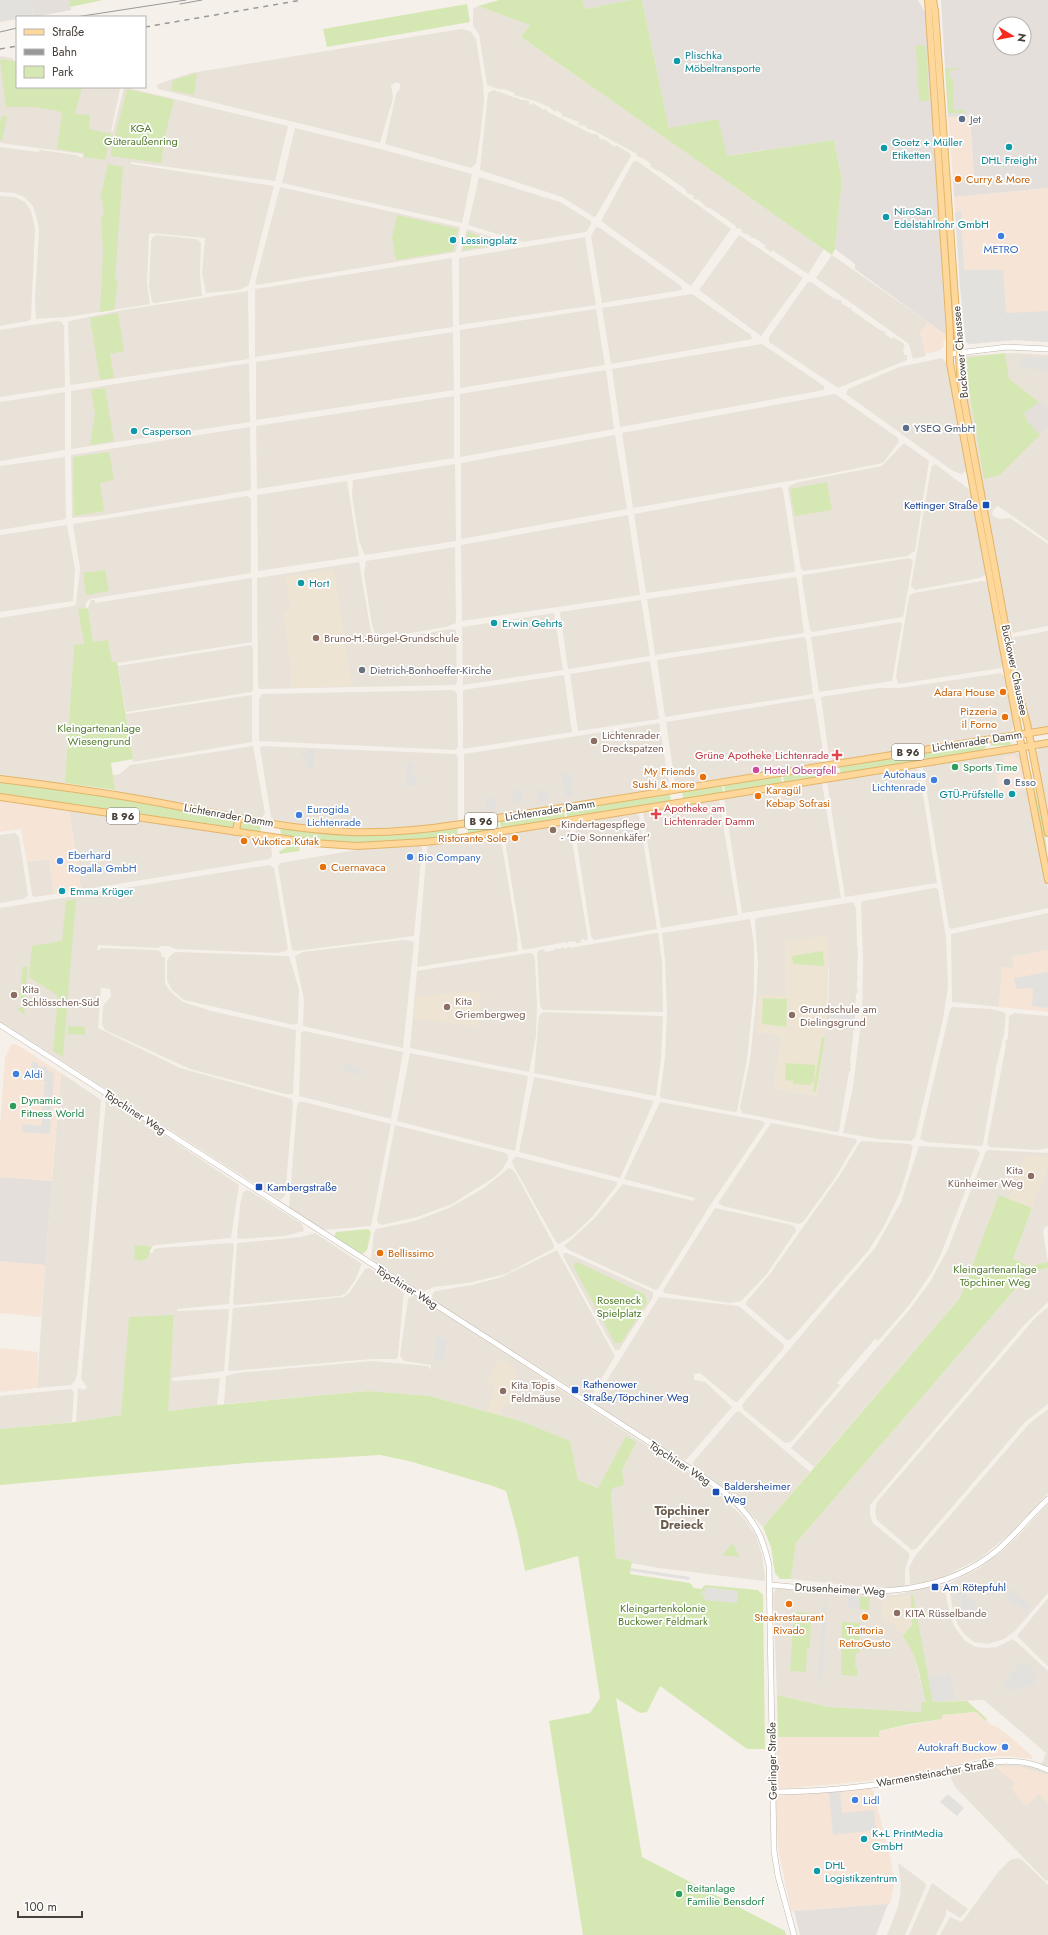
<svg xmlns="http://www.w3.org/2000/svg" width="1048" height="1935" viewBox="0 0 1048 1935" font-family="Jost,sans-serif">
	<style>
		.residential { fill: #e9e2d8 }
		.commercial { fill: #f6e5d6 }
		.industrial { fill: #e4dfdb; fill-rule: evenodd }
		.education { fill: #eee4d4 }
		.green { fill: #d5e8b3 }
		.parking { fill: #e3e1de }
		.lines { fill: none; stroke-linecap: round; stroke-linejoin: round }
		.minor-casing { stroke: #c0b7ac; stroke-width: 6 }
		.major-casing { stroke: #e3b369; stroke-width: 8 }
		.minor { stroke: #fff; stroke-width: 5 }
		.major { stroke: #fdd89a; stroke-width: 6 }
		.tram { stroke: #989898; stroke-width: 1 }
		.rail { stroke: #989898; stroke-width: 1.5; stroke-dasharray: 5 5; stroke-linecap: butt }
		.culture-dot { fill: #0f9aa8; stroke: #fff; stroke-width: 1.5 }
		.service-dot { fill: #5c6f8a; stroke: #fff; stroke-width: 1.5 }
		.food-dot { fill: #e8710a; stroke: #fff; stroke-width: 1.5 }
		.shop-dot { fill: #3f7fe0; stroke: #fff; stroke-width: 1.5 }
		.transit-dot { fill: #1a4fb4; stroke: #fff; stroke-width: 1.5 }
		.education-dot { fill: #8d6e63; stroke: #fff; stroke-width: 1.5 }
		.worship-dot { fill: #6b7280; stroke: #fff; stroke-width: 1.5 }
		.health-dot { fill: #e0444e; stroke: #fff; stroke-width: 1.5 }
		.leisure-dot { fill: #2e9e5b; stroke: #fff; stroke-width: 1.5 }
		.hotel-dot { fill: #d1479c; stroke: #fff; stroke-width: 1.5 }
		.labels { text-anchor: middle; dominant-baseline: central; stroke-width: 3.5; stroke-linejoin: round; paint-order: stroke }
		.shield { fill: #fff; stroke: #807a74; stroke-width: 1 }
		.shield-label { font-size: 10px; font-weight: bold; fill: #494138 }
		.culture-label { font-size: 11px; fill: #0d838f; stroke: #fff; text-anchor: start }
		.service-label { font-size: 11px; fill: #4e5e75; stroke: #fff; text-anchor: start }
		.park-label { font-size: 11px; fill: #517b2b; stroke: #fff }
		.food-label { font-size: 11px; fill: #c56008; stroke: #fff; text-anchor: start }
		.shop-label { font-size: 11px; fill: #366cbe; stroke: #fff; text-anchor: start }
		.street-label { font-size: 11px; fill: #494138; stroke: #fff }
		.transit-label { font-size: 11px; fill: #164399; stroke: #fff; text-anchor: start }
		.education-label { font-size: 11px; fill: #785e54; stroke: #fff; text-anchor: start }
		.worship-label { font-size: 11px; fill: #5b616d; stroke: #fff; text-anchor: start }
		.health-label { font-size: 11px; fill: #be3a42; stroke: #fff; text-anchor: end }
		.leisure-label { font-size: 11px; fill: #27864d; stroke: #fff; text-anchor: start }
		.hotel-label { font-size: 11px; fill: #b23c85; stroke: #fff; text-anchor: start }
		.neighbourhood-label { font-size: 12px; font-weight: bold; fill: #6c5d4f; stroke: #fff }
	</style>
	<rect width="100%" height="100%" fill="#f5f0ea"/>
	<g class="residential">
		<path d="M478 6 531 25 521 37 824 249 808 274 772 250 771 252 764 247 766 246 755 238H751V236L741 232 742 230 739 228 736 229V226L710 208 706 207 698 199 696 200 693 198 694 196 687 193 685 189 658 170 657 171 650 166 651 164 644 159 636 156 637 154 635 153 591 129 590 130 586 128V126L578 125 579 122 574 120 572 121V119L562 116V114L556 110 555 112 549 107 535 101 514 95 515 93 503 89 500 90 499 88 498 89 487 85 479 34 473 26V9Z"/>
		<path d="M461 29 470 31 476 39 483 84 484 101 480 137 476 164 471 168 385 144 396 94 400 88V84L397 82 391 85 393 98 380 143 158 89 157 87 158 84 191 73Z"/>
		<path d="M0 56 13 58V60L17 61V87H119L120 89 111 132 113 131 124 87 288 126 275 181 131 162V164L274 186 249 285 239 290 206 293 202 273 205 238 151 233 149 234 147 283 150 304 67 317 36 319 35 299 39 231 37 218 33 206 24 197 14 193 0 192V147L39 152 40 150 76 155 82 158 83 154 0 143Z"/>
		<path d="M493 90 522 100H526L530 102 529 104 532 105 533 103 544 110 545 108 548 112 592 134H596L599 136V138L603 140 604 139 615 147 616 145 629 153 631 156 596 216 594 217 562 197 480 170 488 93Z"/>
		<path d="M295 128 384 150 472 174 462 223 282 183Z"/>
		<path d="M637 161 731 229 691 286 601 221 633 162Z"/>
		<path d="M479 177 560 202 591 221V224L586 232 523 242 468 225Z"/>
		<path d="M280 187 460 227 456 252 257 285 255 283Z"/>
		<path d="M0 196 15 197 25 202 31 211 35 228 31 319 28 321 0 326Z"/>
		<path d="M596 227 600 228 681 286 682 290 602 303 591 236Z"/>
		<path d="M467 229 507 242 508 244 462 252 461 251Z"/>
		<path d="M157 235 196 239 201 242 200 274 202 296 155 303 152 302 149 286 151 241 153 237Z"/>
		<path d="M739 235 803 278 761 336 699 290Z"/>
		<path d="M585 237 596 305 459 325V258Z"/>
		<path d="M832 255 928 322 919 334 922 336 926 356 913 359 909 344 816 278Z"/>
		<path d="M452 258 453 327 255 357V289Z"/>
		<path d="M811 282 833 298 842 301 841 303 849 308H852L851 310 880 330 886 332 885 334 892 339 893 337 903 343 905 348 903 349 904 355H907V360L838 388 769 342V337L807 283Z"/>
		<path d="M248 291 249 359 70 385 68 322 70 321 117 311Z"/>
		<path d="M692 294 751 335 752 339 611 364 602 308Z"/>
		<path d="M596 309 605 365 460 388V330Z"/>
		<path d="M57 321 62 322 64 326 65 387 0 397V330Z"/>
		<path d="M453 332 454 390 256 420V362Z"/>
		<path d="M762 344 824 386V390L620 427 612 369Z"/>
		<path d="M1015 353 1048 355V541L998 506 993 510 992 515 998 519 1010 518 1048 544V626L1013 633 1010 628 1008 629 962 374 963 356Z"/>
		<path d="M942 358 948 365 966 466V471L961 474 953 471 846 394 848 389 899 367Z"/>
		<path d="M249 363 250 422 71 449V391Z"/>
		<path d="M606 370 614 429 460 457V394Z"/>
		<path d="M65 392V450L0 461V402Z"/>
		<path d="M835 394 898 438 899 442 883 463 813 477 633 508 622 433Z"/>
		<path d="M454 396V458L257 489 256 426Z"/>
		<path d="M250 427 251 490 99 516 72 518 71 455Z"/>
		<path d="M615 435 627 509 461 539V463Z"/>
		<path d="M904 443 929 461 915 551 907 556 804 571 801 569 788 488 789 486 799 482 882 466Z"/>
		<path d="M65 457 66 519 0 530V466Z"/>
		<path d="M455 464 456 541 365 555 359 541 352 495 353 480Z"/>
		<path d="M935 464 970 490 986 573 984 576 979 578 915 590 911 586 930 474 932 466Z"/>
		<path d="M347 481 359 556 258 571 257 495Z"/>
		<path d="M781 487 783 490 795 568 794 572 646 593 634 514Z"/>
		<path d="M247 496 251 499V573L90 599 86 603V608L78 609 84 644 74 646 65 785 0 776V618L73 606 76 604 80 569 73 524Z"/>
		<path d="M628 515 640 595 462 621 461 545Z"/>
		<path d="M67 525 75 569 73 601 0 612V535Z"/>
		<path d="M455 547 456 623 446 627 399 635 397 632 378 635 375 633 372 625 364 574 366 561Z"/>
		<path d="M910 558 913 561 903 617 812 632 810 630 802 580 803 575Z"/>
		<path d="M359 562 371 632 374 637 384 640 451 629 456 630 457 682 455 685 260 689 258 686 257 578Z"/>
		<path d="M795 577 797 579 804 633 655 655 647 599Z"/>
		<path d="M251 578 252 580V642L118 663 117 661 112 662 93 642 88 608 91 600H95V603Z"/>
		<path d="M982 581 986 582 988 585 1003 664 1001 668 898 684 896 676 909 596 914 593Z"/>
		<path d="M641 600 650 656 568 669 560 612Z"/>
		<path d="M554 613 563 670 463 685 462 627Z"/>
		<path d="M900 622 902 624 892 681 819 692 811 637Z"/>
		<path d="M1048 631V726L1033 728 1030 726 1022 689H1020L1011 642 1014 637Z"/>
		<path d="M804 637 806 639 813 694 665 717 657 660Z"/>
		<path d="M251 645 253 648V690L251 692 126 712 118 666Z"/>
		<path d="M650 661 659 719 578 731 570 674Z"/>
		<path d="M1001 673 1005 677 1014 726 1011 732 834 761 829 758 821 697 878 688H900Z"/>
		<path d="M564 675 572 732 463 749V690Z"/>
		<path d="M452 690 456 692 457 695 458 747 455 750 259 741V699L262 694Z"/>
		<path d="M252 695V742L133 762 126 714Z"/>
		<path d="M813 698 815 700 824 758 822 762 681 785 675 783 666 722Z"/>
		<path d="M659 723 669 783 667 787 469 820 464 817V754Z"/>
		<path d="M253 746 265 813 261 818 115 792 112 775 120 774 130 765Z"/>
		<path d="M262 746 456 754 458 757V819L455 822 435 825 380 828 322 827 274 820 271 817 260 748Z"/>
		<path d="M1048 746V818L1036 753 1039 748Z"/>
		<path d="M1015 752 1020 754 1024 766 1048 890V908L951 929 949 928 923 768 926 766Z"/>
		<path d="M915 768 919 770 937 883 845 897 827 782Z"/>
		<path d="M822 783 841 898 742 913 724 798Z"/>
		<path d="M719 799 738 915 661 928 643 813 645 811 683 807V805Z"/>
		<path d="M69 810 267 840 271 844 272 856 269 859 81 890Z"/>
		<path d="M635 813 639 815 657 929 594 940 591 936 574 823Z"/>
		<path d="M569 823 588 939 585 941 584 939 581 940 580 943H576L575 941 568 942 567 944 566 942 524 950 522 948 504 834Z"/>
		<path d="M15 833 19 837 28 895 24 899 0 903V835Z"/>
		<path d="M500 834 518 941 517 943 518 951 417 967 427 847 430 845Z"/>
		<path d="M420 846 422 849 414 936 295 951 292 950 278 867 280 863 362 849Z"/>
		<path d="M49 859 54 894 35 897 32 895 27 862Z"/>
		<path d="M269 865 274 868 288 949 286 951 277 953 175 949 169 946H160L159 948 98 945 97 950H100L101 948 156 950 161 952 162 957H165V984L171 992 183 1002 211 1011 296 1030 293 1094H285L190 1069 105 1030 102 1024 103 1006 111 996 110 989 101 988 98 1028 180 1068 292 1099 293 1103 285 1196 280 1200 0 1021V908Z"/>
		<path d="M934 888 938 889 946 937 948 987 943 1019 915 1138 911 1141 878 1139 843 1133 853 1087 862 1014 863 960 861 903 863 901Z"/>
		<path d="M853 902 856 908 857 946 858 947 857 975 858 979 857 980V988L858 992 856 994 855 1010 828 1008 829 967 785 943V995L756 1032 782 1035 774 1088 817 1096 827 1018 855 1020 850 1062 851 1065 850 1066 851 1070 849 1072 839 1130 837 1132 742 1113 740 1107 750 1060 756 1002 758 964 755 920 757 918Z"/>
		<path d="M1048 913V950L1012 957 1014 968H1002L999 1007 952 1002 951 934Z"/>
		<path d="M750 919 754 944V991L747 1059 737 1111 734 1112 661 1098 660 1095 665 1057 667 1014 665 959 662 933Z"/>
		<path d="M656 933H658L662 962 663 1012 543 1010 540 1006 537 953 539 950 544 949 545 952 555 950V948L559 949 564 947V949L568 948V946L570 948Z"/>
		<path d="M403 940 412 941 414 943 403 1048 303 1026 304 1000 295 956 303 952Z"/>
		<path d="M175 952 289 956 299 989 298 1023 294 1025 184 1000 172 990 167 980V962L169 957Z"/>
		<path d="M529 953 533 954 535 960 537 1005 536 1036 529 1072 410 1048 417 971Z"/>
		<path d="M952 1007 992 1009 1003 1012 1006 1014 1004 1034 995 1071 996 1073 995 1074 983 1144 981 1146 927 1142 920 1139 950 1010Z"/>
		<path d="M543 1012 663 1016 661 1059 656 1096 534 1073 539 1016Z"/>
		<path d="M1014 1013 1048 1016V1148L1036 1150 1007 1148 990 1147 987 1144 1006 1045 1005 1042 1008 1038 1009 1016Z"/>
		<path d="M304 1031 403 1052 391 1119 299 1096 301 1033Z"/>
		<path d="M410 1053 528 1076 515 1151 397 1121Z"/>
		<path d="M61 1073 101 1100 77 1375 75 1381 71 1385 37 1388 45 1265Z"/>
		<path d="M534 1077 654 1101 620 1178 519 1152Z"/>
		<path d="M106 1099 126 1109 239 1185 231 1238 156 1245 151 1247 149 1253H153L154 1249 159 1248 230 1243 234 1244 229 1304 177 1309V1311L229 1309 224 1371 171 1378 173 1381 220 1378 217 1405 167 1411 174 1315 121 1415 76 1422 78 1388 84 1390 87 1387 81 1379Z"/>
		<path d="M299 1102H304L391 1124 371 1226 324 1230 289 1208 297 1106Z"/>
		<path d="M660 1102 763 1121 765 1124 711 1204 658 1289 655 1290 569 1250 564 1246 594 1219 623 1184 694 1201 695 1198 624 1179Z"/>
		<path d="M771 1123 856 1139 857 1141 835 1178 803 1222 799 1224 723 1206 718 1203Z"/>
		<path d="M395 1125 506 1153 508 1156V1160L502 1170 493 1178 452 1204 417 1217 381 1225 378 1223 377 1220Z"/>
		<path d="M863 1141 910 1144 913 1146 907 1171 900 1193 883 1228 868 1251 790 1340H787L746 1305V1302L770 1274 840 1175 860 1142Z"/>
		<path d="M919 1146 976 1149 980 1153 941 1254 932 1272 910 1304 878 1341 875 1339 837 1383 840 1385 791 1442 785 1443 743 1409 742 1405 875 1248 901 1202Z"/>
		<path d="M989 1150 1048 1153V1226L1044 1228 1043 1232 1048 1262 1029 1266 1013 1259 1032 1208 999 1196 960 1298 814 1467 791 1448 910 1309 930 1282 948 1249 986 1151Z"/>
		<path d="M515 1157H518L617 1182V1185L592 1217 572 1236 559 1244 556 1242 514 1167 512 1161Z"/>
		<path d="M509 1168 512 1169 516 1174 554 1245V1248L506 1274 468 1283 434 1287 422 1292 371 1259 374 1233 376 1229 415 1221 449 1208 484 1188Z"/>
		<path d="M246 1190 250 1191 302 1224 304 1231 285 1236 239 1239 237 1237 240 1205 243 1193Z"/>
		<path d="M715 1208 792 1225 795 1227 796 1231 766 1275 741 1301 730 1303 664 1293 663 1290Z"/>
		<path d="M315 1233 362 1264 355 1280 346 1293 340 1296 235 1305 233 1304 237 1243 301 1237Z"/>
		<path d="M557 1250 615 1356 592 1395 588 1398 434 1301 432 1297 433 1293 436 1291 472 1285 502 1277Z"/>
		<path d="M564 1253H567L653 1292V1297L619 1350H615L607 1336 563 1256Z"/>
		<path d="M369 1268 404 1290 398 1356 396 1359H372L231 1371 228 1370 233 1308 344 1297 350 1292 365 1269Z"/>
		<path d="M1048 1268V1302L1025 1324 870 1505V1515L873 1523 910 1554 905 1570V1584L902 1587H865L791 1579 796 1543 1030 1272Z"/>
		<path d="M413 1294 703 1482 720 1495 744 1518 756 1536 762 1555 765 1577 764 1581 659 1568 631 1563 632 1561 616 1558 611 1492 613 1488 622 1486V1471L627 1462 626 1436 599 1488 578 1480 569 1441 521 1421 429 1396 368 1391 224 1404 226 1376 237 1373 372 1361 428 1366 431 1370V1365L404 1361 400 1356 408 1299Z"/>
		<path d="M659 1297 739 1306 784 1345V1348L737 1402 734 1401 700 1373 694 1374V1380L705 1382 732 1407 686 1460 682 1459 605 1410 596 1405 594 1401Z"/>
		<path d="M1048 1307V1404L1025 1422 916 1549 912 1550 877 1520 875 1511 877 1502 1036 1317Z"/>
		<path d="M71 1389 74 1392 72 1422 0 1429V1396Z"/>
		<path d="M1048 1409V1493L1009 1535 979 1559 943 1577 922 1583 910 1584 909 1568 915 1556 1029 1424Z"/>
		<path d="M739 1411 810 1472 763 1527 732 1494 693 1465V1462L736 1412Z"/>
		<path d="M1048 1503V1593L1015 1631 1004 1639 988 1644 974 1642 964 1634 958 1625 954 1614 948 1584 978 1569 1001 1552 1019 1535Z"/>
		<path d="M940 1585 944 1587 950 1614 954 1626 965 1641 976 1647 987 1648 997 1647 1013 1639 1048 1671V1767L1042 1764 1046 1753 984 1700 933 1702 912 1625 902 1637 910 1645 913 1653 926 1702 921 1712 829 1707 777 1695 773 1595 775 1590 779 1588 894 1595Z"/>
		<path d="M1048 1598V1666L1017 1636Z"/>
		<path d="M1000 1764 1028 1766 1048 1772V1880L1046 1881 956 1788 951 1779 952 1774 955 1772Z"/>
		<path d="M1017 1858 1022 1860 1048 1885V1935H940L950 1917 962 1922 999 1871 1010 1860Z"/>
		<path d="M898 1863 925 1883 926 1886 905 1935H887L898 1907 900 1896 901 1884Z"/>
		<path d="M932 1883 968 1909 960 1918 946 1909V1915L936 1935H909Z"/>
	</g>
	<g class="commercial">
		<path d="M970 116 974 177 953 179 948 118 950 117Z"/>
		<path d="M1048 188V342L1015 340 970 344 966 342 963 320 954 197Z"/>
		<path d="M928 322 946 335V340L943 341 944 346 939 351 925 354 922 336 919 334Z"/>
		<path d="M1013 755 1020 760 1026 789 999 794 996 775 1006 773 1003 757Z"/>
		<path d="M0 799 69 810 81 890 54 894 49 859 27 862 21 829 0 832Z"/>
		<path d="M1048 950V1012L999 1007 1002 967 1014 968 1012 957Z"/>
		<path d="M16 1044 61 1073 52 1181 0 1177V1125L5 1058 11 1045Z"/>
		<path d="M0 1261 45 1265 41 1317 0 1313Z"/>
		<path d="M0 1348 38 1352 37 1388 0 1392Z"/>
		<path d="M976 1712 993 1726 994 1725 1008 1735 1032 1756V1759L1007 1756 987 1757 901 1778 780 1789 776 1784 775 1737 879 1736V1731L942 1719V1715Z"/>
		<path d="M994 1766 1021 1767 1048 1775V1803L1039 1794 1026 1806 1011 1789 1015 1783Z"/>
		<path d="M868 1787 873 1790 891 1860 894 1885 890 1904 791 1911 778 1849 776 1800 778 1796Z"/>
	</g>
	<g class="industrial">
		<path d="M31 0H69L71 10 34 17Z"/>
		<path d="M583 0H630L585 9Z"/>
		<path d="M642 0H918L927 16 946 335 855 269V264L835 249 842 180 834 140 726 156 669 128Z"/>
		<path d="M941 0H1048V188L954 197 953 179 974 176 970 116 948 117ZM1000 24H1024V48H1000Z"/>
		<path d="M1039 402 1048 408V427L1040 435 1027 421 1024 413Z"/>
		<path d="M0 1177 52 1181 45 1265 0 1261Z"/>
		<path d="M888 1904 876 1935H800L794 1911Z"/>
	</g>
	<g class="education">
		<path d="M334 569 352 686 291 688 290 663 283 613 291 611 285 577Z"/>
		<path d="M829 935 827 1018 817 1096 774 1088 782 1035 756 1032 759 995H785V942Z"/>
		<path d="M481 991 478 1027 414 1019 416 996Z"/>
		<path d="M1025 1155 1048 1156V1167L1032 1208 1009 1199Z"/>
		<path d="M500 1359 517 1370 515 1372 517 1373 510 1405 503 1404 500 1415 487 1412 494 1385 487 1380Z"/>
		<path d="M911 1595 912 1625 904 1635 881 1616 882 1598Z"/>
	</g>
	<g class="green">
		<path d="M69 0H103L70 7Z"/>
		<path d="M499 0H583L585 9 630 0H642L669 128 718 119 727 156 834 140 842 180 835 249 832 255 521 37 530 25 478 6Z"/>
		<path d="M467 4 470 22 327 47 323 29Z"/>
		<path d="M926 45 929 101H919L916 46Z"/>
		<path d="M2 59 17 62V87H82L75 114 90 115 89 129 111 134 105 160 84 157V153L57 149 62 112 34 107H6L0 61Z"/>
		<path d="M945 68H961L949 71V78H953L954 110H964L966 113H948Z"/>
		<path d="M197 73 194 95 171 90 173 80Z"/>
		<path d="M127 89 174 100 166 132 161 163 110 156Z"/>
		<path d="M2 116H7L2 141H0V122Z"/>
		<path d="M108 164 123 167 115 279H118L114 310 100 312 103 253 101 217 104 215 102 200 100 199Z"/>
		<path d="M397 215 458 229 453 251 396 260 392 238Z"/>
		<path d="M468 232 497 242 498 244 463 250Z"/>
		<path d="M118 313 124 351 110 354 114 378 100 380 90 318Z"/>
		<path d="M1005 353 1009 379 1039 402 1024 413 1027 421 1040 435 1000 475 984 479 964 360 965 358Z"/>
		<path d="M105 388 114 441 90 445 95 414 91 390Z"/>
		<path d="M109 452 114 480 100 483 104 511 74 516 73 457Z"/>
		<path d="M827 482 832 510 795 516 790 489Z"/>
		<path d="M105 570 109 591 86 595 83 573Z"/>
		<path d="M88 608 93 642 108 640 112 662 117 661 133 759 111 763 115 790 65 783 74 645 84 644 78 609Z"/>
		<path d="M1010 738 1011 745 991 746V742Z"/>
		<path d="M985 743 986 748 980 751 925 760 924 752Z"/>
		<path d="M922 752 923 761 841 774 839 766Z"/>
		<path d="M836 766 837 774 784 783 783 775Z"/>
		<path d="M1029 771 1031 772C1038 805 1048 836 1048 870Z"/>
		<path d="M781 775 782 783 725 793 724 784Z"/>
		<path d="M0 782 112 798 234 820V828L0 795Z"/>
		<path d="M722 784 723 793 683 799 682 791Z"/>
		<path d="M669 793 671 799 670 802 567 818 566 810Z"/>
		<path d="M564 810 565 818 501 829 500 820Z"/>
		<path d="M498 820 499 829 468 834V825Z"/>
		<path d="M241 821 260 825 261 833 239 830Z"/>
		<path d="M280 827 310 831 457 827 458 834 427 840 369 843H338L281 836Z"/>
		<path d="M288 846 300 847 299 851 280 854 279 852Z"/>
		<path d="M76 899 63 1057 53 1051 58 996 29 977 32 946 62 941 66 901Z"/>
		<path d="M823 951 824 966 793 964 792 956Z"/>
		<path d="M23 966 28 967 24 1007 25 1015 17 1009 22 1007 20 993Z"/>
		<path d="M763 998 787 999 786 1027 762 1024Z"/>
		<path d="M68 1026 85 1027V1035L68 1034Z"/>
		<path d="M822 1037 825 1038 816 1092 813 1091Z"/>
		<path d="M786 1063 815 1065 814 1082H812L811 1085 793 1084V1081L785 1080Z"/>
		<path d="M999 1195 1032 1208 1013 1259 1029 1266 1048 1262V1268L1030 1272 796 1543 791 1579H780L775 1573 771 1547 763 1527 960 1298Z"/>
		<path d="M368 1229 371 1232 367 1250 362 1254 334 1237 336 1232Z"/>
		<path d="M135 1245 152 1247C147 1255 151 1259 139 1261L134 1258Z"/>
		<path d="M577 1262 644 1294 647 1302 621 1343H615L573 1266Z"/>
		<path d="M174 1315 168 1411 217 1405 368 1391 429 1396 521 1421 570 1441 578 1480 598 1488 626 1436 636 1442 622 1471 624 1483 622 1486 613 1488 611 1492 616 1558 632 1561 630 1574 690 1583 694 1588 701 1589 705 1585 758 1590 763 1595 765 1749H747L660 1686 647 1712 640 1713 616 1698 642 1857 785 1931 786 1935H583L549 1721 590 1713 600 1698 578 1556 525 1571 518 1535 506 1491 493 1486 409 1461 380 1455 247 1463 0 1485V1429L76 1422 121 1415 129 1317Z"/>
		<path d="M733 1543 739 1557 722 1555Z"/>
		<path d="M911 1595H913L933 1702 967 1701 987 1719 986 1721 976 1712 942 1715V1719L910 1724 879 1731V1737H778L777 1695 829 1707 921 1712V1702H926C921 1684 916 1648 902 1637L912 1625Z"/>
		<path d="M860 1597H870L869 1610 859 1609Z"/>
		<path d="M794 1612 811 1613 810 1648H807L806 1672 790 1671Z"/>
		<path d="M842 1622 860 1623 859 1653H856L855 1667H857V1676L841 1675Z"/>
	</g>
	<g class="parking">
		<path d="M0 0H31L34 17H17V19L0 22Z"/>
		<path d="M961 211 964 270H1003L1006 313 1048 311V342L1015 340 970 344 966 342 960 288 955 212Z"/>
		<path d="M1021 357 1042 359V357L1048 358V371L1020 367Z"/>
		<path d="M308 749 315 750 313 768 305 767 306 757 300 756 301 752H308Z"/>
		<path d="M407 762 413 763V774L408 775H416V779H419L418 783H416L415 786H406Z"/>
		<path d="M570 772 573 796 565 797 561 773Z"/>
		<path d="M547 789 548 801 538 802 537 790Z"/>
		<path d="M522 790 523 802 514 803 512 791Z"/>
		<path d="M495 798 496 810 486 811 485 799Z"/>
		<path d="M635 824 637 840 626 842 624 826Z"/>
		<path d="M1048 972V1008L1032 1006 1033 988 1016 989 1014 978Z"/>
		<path d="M828 1008 855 1010V1020L827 1018Z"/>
		<path d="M31 1061 38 1063V1066L47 1067V1070L54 1073 50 1134 22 1132 23 1124 41 1126 45 1081 27 1079 28 1068 32 1067Z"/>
		<path d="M345 1064 362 1068 360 1075 343 1071Z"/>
		<path d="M436 1337 447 1338 444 1361 434 1360Z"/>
		<path d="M631 1568 690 1577 689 1580 630 1571Z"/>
		<path d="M705 1587 738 1591 737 1603 704 1600 705 1595 701 1594 702 1591H705Z"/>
		<path d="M1011 1588 1031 1606 1026 1612 1016 1603 1014 1605 1004 1596Z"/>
		<path d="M960 1590 978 1605 965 1620 958 1614 960 1612 956 1608 962 1601 960 1599 958 1601 954 1598Z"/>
		<path d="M848 1596 860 1597 859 1609 847 1608Z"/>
		<path d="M823 1603H827L822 1682H818Z"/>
		<path d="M1023 1660 1036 1672 1032 1678H1035L1036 1683 1033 1684V1686L1005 1691 1003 1683Z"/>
		<path d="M950 1673 955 1700 933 1702 928 1677Z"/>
		<path d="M840 1791 842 1813 874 1810 876 1830 833 1835 829 1792Z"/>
		<path d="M948 1794 964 1808 957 1816 940 1802Z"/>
	</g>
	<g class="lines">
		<g class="minor-casing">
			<g id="minor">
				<path d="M950 354 1007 347 1048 349"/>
				<path d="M0 1025 660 1449C694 1472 737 1493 757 1530 763 1540 766 1553 769 1565L774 1851 778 1876 794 1935"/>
				<path d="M770 1585C845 1591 925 1604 990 1556 1012 1540 1028 1517 1048 1499"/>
				<path d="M772 1792C812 1792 863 1787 902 1781 949 1773 1002 1748 1048 1770"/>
			</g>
		</g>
		<g class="major-casing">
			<g id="major">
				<path d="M928 0 950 333V363L1017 723 1048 880"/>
				<path d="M933 0 935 11 961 385 1016 684 1027 723 1048 833"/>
				<path d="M0 779C48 785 96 791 144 800 212 812 280 829 350 832 387 833 424 830 461 824L1048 730"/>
				<path d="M0 797 313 843 357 846 425 842 461 838 1048 743"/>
				<path d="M236 832 238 818"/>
			</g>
		</g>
		<use href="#minor" class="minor"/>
		<use href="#major" class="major"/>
		<g class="tram">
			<path d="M180 4 202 0"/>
			<path d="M76 17 186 0"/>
			<path d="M0 32 17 28"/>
		</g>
		<g class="rail">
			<path d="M145 27 302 0"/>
			<path d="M0 49 17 46"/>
		</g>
	</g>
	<g class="culture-dot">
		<circle cx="677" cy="61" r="4"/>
		<circle cx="1009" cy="147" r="4"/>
		<circle cx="884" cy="148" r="4"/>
		<circle cx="886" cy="217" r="4"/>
		<circle cx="453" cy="240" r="4"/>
		<circle cx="134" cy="431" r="4"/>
		<circle cx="301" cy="583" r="4"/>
		<circle cx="494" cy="623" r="4"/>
		<circle cx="1012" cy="794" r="4"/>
		<circle cx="62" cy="891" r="4"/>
		<circle cx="864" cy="1839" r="4"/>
		<circle cx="817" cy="1871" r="4"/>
	</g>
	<g class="service-dot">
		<circle cx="962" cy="119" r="4"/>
		<circle cx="906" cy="428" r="4"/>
		<circle cx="1007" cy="782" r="4"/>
	</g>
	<g class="food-dot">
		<circle cx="958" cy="179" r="4"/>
		<circle cx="1003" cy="692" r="4"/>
		<circle cx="1005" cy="717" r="4"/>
		<circle cx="703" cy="777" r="4"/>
		<circle cx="758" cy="796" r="4"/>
		<circle cx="515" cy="838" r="4"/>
		<circle cx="244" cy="841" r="4"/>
		<circle cx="323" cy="867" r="4"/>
		<circle cx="380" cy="1253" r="4"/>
		<circle cx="789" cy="1604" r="4"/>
		<circle cx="865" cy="1617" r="4"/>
	</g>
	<g class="shop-dot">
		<circle cx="1001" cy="236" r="4"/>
		<circle cx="934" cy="780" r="4"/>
		<circle cx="299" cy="815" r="4"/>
		<circle cx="410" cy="857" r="4"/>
		<circle cx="60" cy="861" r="4"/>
		<circle cx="16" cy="1074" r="4"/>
		<circle cx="1005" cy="1747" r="4"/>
		<circle cx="855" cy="1800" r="4"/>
	</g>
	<g class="transit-dot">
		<rect x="982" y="501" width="8" height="8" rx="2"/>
		<rect x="255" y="1183" width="8" height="8" rx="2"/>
		<rect x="571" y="1386" width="8" height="8" rx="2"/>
		<rect x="712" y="1488" width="8" height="8" rx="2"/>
		<rect x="931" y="1583" width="8" height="8" rx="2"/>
	</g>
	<g class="education-dot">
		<circle cx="316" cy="638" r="4"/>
		<circle cx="594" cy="741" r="4"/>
		<circle cx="553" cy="830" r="4"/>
		<circle cx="14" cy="995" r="4"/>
		<circle cx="447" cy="1007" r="4"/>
		<circle cx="792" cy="1015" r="4"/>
		<circle cx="1031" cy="1176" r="4"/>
		<circle cx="503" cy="1391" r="4"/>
		<circle cx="897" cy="1613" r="4"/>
	</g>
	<circle class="worship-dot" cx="362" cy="670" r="4"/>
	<g class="health-dot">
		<path d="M835 749h4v4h4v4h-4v4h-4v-4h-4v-4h4z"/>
		<path d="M654 808h4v4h4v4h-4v4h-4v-4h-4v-4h4z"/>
	</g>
	<g class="leisure-dot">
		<circle cx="955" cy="767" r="4"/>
		<circle cx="13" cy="1106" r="4"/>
		<circle cx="679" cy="1894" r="4"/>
	</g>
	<circle class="hotel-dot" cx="756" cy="770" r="4"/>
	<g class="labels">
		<g class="shield">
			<rect x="892" y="744" width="32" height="16" rx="3"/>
			<rect x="107" y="808" width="32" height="16" rx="3"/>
			<rect x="465" y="813" width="32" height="16" rx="3"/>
		</g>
		<g class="shield-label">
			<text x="908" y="752">B 96</text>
			<text x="123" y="816">B 96</text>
			<text x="481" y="821">B 96</text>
		</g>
		<g class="culture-label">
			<text x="685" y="55">Plischka<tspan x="685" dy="13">Möbeltransporte</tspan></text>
			<text x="892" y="142">Goetz + Müller<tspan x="892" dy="13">Etiketten</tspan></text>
			<text x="1009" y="160" text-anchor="middle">DHL Freight</text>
			<text x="894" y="211">NiroSan<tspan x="894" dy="13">Edelstahlrohr GmbH</tspan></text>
			<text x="461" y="240">Lessingplatz</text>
			<text x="142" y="431">Casperson</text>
			<text x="309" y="583">Hort</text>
			<text x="502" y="623">Erwin Gehrts</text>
			<text x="1004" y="794" text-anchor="end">GTÜ-Prüfstelle</text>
			<text x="70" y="891">Emma Krüger</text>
			<text x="872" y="1833">K+L PrintMedia<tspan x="872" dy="13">GmbH</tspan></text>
			<text x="825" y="1865">DHL<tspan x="825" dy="13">Logistikzentrum</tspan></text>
		</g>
		<g class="service-label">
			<text x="970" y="119">Jet</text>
			<text x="914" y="428">YSEQ GmbH</text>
			<text x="1015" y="782">Esso</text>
		</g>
		<g class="park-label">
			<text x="141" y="128">KGA<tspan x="141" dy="13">Güteraußenring</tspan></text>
			<text x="99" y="728">Kleingartenanlage<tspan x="99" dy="13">Wiesengrund</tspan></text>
			<text x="995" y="1269">Kleingartenanlage<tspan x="995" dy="13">Töpchiner Weg</tspan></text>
			<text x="619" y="1300">Roseneck<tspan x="619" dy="13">Spielplatz</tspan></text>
			<text x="663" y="1608">Kleingartenkolonie<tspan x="663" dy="13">Buckower Feldmark</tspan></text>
		</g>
		<g class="food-label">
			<text x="966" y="179">Curry &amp; More</text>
			<text x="995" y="692" text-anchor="end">Adara House</text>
			<text x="997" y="711" text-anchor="end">Pizzeria<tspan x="997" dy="13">il Forno</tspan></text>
			<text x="695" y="771" text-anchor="end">My Friends<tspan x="695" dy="13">Sushi &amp; more</tspan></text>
			<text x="766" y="790">Karagül<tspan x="766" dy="13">Kebap Sofrasi</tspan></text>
			<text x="507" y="838" text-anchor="end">Ristorante Sole</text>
			<text x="252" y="841">Vukotica Kutak</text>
			<text x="331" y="867">Cuernavaca</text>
			<text x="388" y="1253">Bellissimo</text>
			<text x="789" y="1617" text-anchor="middle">Steakrestaurant<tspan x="789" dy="13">Rivado</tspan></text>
			<text x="865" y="1630" text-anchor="middle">Trattoria<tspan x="865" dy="13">RetroGusto</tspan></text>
		</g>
		<g class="shop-label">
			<text x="1001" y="249" text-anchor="middle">METRO</text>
			<text x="926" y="774" text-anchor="end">Autohaus<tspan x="926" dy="13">Lichtenrade</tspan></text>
			<text x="307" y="809">Eurogida<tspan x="307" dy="13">Lichtenrade</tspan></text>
			<text x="68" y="855">Eberhard<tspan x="68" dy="13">Rogalla GmbH</tspan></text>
			<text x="418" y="857">Bio Company</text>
			<text x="24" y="1074">Aldi</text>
			<text x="997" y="1747" text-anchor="end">Autokraft Buckow</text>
			<text x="863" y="1800">Lidl</text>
		</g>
		<g class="street-label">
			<text transform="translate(960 352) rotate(-95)">Buckower Chaussee</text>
			<text transform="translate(1015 670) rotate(78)">Buckower Chaussee</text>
			<text transform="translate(977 741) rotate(-9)">Lichtenrader Damm</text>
			<text transform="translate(550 810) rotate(-9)">Lichtenrader Damm</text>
			<text transform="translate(229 815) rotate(10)">Lichtenrader Damm</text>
			<text transform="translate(135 1112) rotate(33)">Töpchiner Weg</text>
			<text transform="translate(407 1287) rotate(32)">Töpchiner Weg</text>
			<text transform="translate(680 1463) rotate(33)">Töpchiner Weg</text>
			<text transform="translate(840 1589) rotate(3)">Drusenheimer Weg</text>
			<text transform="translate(772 1761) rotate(-91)">Gerlinger Straße</text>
			<text transform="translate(935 1773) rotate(-10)">Warmensteinacher Straße</text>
		</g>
		<g class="transit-label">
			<text x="978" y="505" text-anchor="end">Kettinger Straße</text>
			<text x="267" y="1187">Kambergstraße</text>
			<text x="583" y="1384">Rathenower<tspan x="583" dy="13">Straße/Töpchiner Weg</tspan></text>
			<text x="724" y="1486">Baldersheimer<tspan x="724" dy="13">Weg</tspan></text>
			<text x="943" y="1587">Am Rötepfuhl</text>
		</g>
		<g class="education-label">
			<text x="324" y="638">Bruno-H.-Bürgel-Grundschule</text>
			<text x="602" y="735">Lichtenrader<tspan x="602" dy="13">Dreckspatzen</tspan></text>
			<text x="561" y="824">Kindertagespflege<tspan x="561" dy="13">- 'Die Sonnenkäfer'</tspan></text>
			<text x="22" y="989">Kita<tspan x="22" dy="13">Schlösschen-Süd</tspan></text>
			<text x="455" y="1001">Kita<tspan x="455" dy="13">Griembergweg</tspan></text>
			<text x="800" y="1009">Grundschule am<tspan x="800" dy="13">Dielingsgrund</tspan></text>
			<text x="1023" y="1170" text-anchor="end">Kita<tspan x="1023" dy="13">Künheimer Weg</tspan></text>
			<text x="511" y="1385">Kita Töpis<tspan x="511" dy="13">Feldmäuse</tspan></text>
			<text x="905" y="1613">KITA Rüsselbande</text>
		</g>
		<g class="worship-label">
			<text x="370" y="670">Dietrich-Bonhoeffer-Kirche</text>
		</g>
		<g class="health-label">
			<text x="829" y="755">Grüne Apotheke Lichtenrade</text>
			<text x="664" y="808" text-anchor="start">Apotheke am<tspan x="664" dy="13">Lichtenrader Damm</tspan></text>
		</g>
		<g class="leisure-label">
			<text x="963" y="767">Sports Time</text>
			<text x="21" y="1100">Dynamic<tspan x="21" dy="13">Fitness World</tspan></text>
			<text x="687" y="1888">Reitanlage<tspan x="687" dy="13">Familie Bensdorf</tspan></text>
		</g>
		<g class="hotel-label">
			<text x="764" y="770">Hotel Obergfell</text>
		</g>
		<g class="neighbourhood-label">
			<text x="682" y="1511">Töpchiner<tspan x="682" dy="14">Dreieck</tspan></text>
		</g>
	</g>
	<rect x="16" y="16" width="130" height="72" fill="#ffffff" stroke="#b6b3af"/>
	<rect x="24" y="29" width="20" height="6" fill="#fdd89a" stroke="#b6b3af"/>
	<text x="52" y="36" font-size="12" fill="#494138">Straße</text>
	<rect x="24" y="49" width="20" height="6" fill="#989898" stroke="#b6b3af"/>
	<text x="52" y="56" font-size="12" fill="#494138">Bahn</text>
	<rect x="24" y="66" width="20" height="12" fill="#d5e8b3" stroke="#b6b3af"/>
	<text x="52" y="76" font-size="12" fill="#494138">Park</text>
	<g transform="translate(1012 36) rotate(100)"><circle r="19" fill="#ffffff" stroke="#b6b3af"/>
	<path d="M0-3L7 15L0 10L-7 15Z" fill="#f82a1e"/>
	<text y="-6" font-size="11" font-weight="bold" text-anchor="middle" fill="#494138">N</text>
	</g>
	<path d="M18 1911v6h64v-6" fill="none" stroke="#494138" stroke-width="2"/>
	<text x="24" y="1911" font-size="12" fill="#494138" stroke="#ffffff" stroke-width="3" paint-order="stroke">100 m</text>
</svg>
